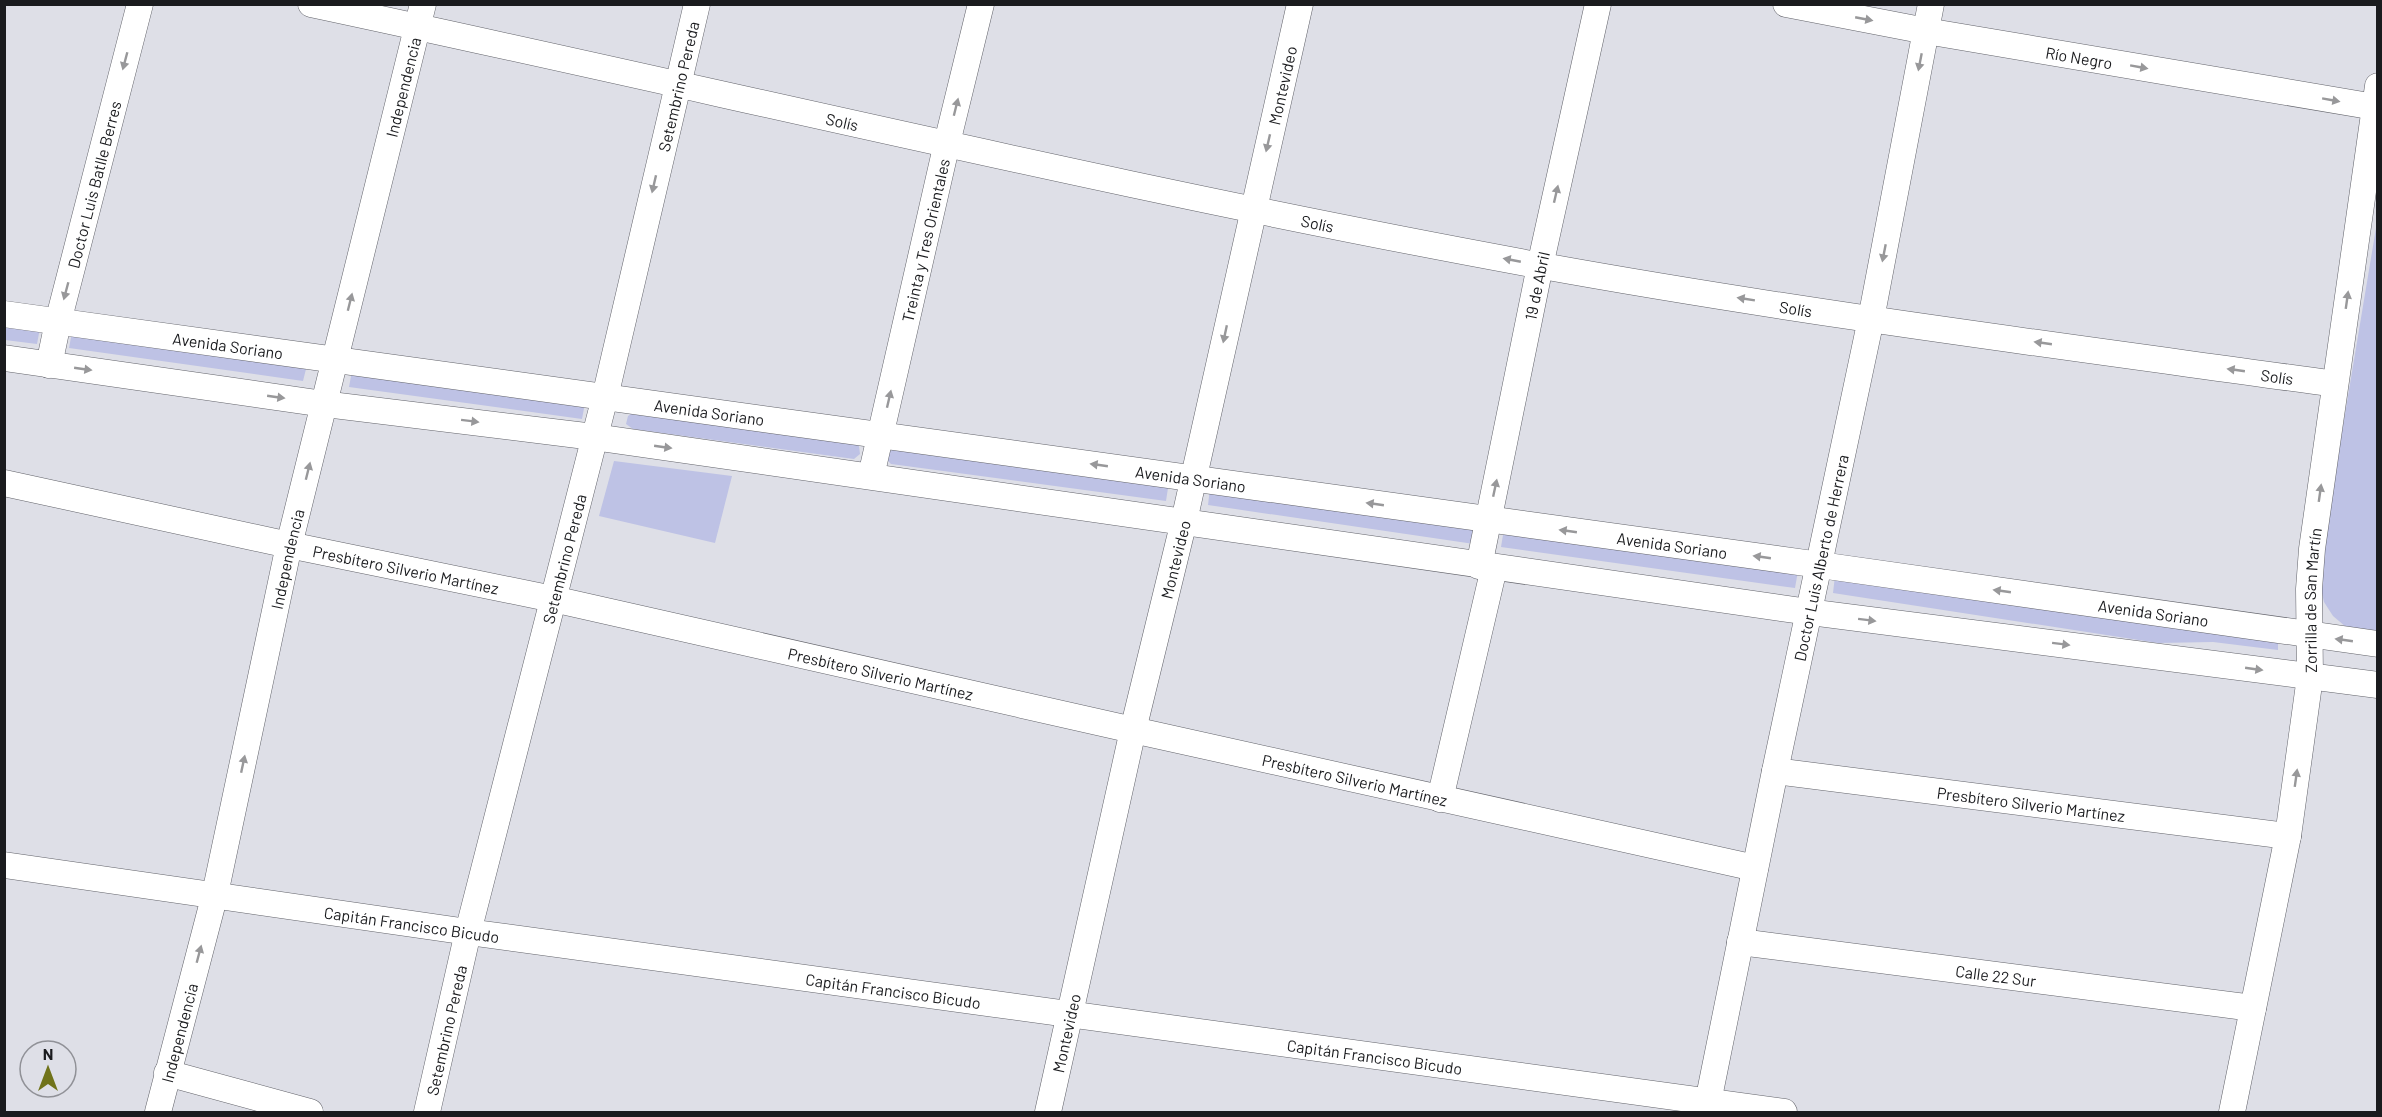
<svg xmlns="http://www.w3.org/2000/svg" width="2382" height="1117" viewBox="0 0 2382 1117" font-family="Barlow,sans-serif">
	<style>
		.green { fill: #bec2e5 }
		.lines { fill: none; stroke-linecap: round; stroke-linejoin: round }
		.minor-casing { stroke: #62636a; stroke-width: 27 }
		.minor { stroke: #fff; stroke-width: 26 }
		.oneway { fill: #98989a }
		.labels { text-anchor: middle; dominant-baseline: central; stroke-width: 6; stroke-linejoin: round; paint-order: stroke }
		.street-label { font-size: 16px; fill: #1a1b1e; stroke: #dedfe7 }
	</style>
	<rect width="100%" height="100%" fill="#dedfe7"/>
	<g class="green">
		<path d="M2377 222V635L2352 632 2333 616 2324 602 2318 576Z"/>
		<path d="M5 323 40 328 37 344 5 340Z"/>
		<path d="M72 332 307 365 303 381 69 348Z"/>
		<path d="M352 371 585 403 582 419 349 387Z"/>
		<path d="M631 414 855 443 859 446 860 454 854 459 633 429 626 424 628 416Z"/>
		<path d="M893 450 1168 488 1166 501 891 464 887 460 890 451Z"/>
		<path d="M614 461 732 476 715 543 599 516Z"/>
		<path d="M1210 488 1476 527 1474 544 1208 505Z"/>
		<path d="M1504 529 1798 571 1795 588 1501 547Z"/>
		<path d="M1835 576 2278 642V650L2213 642 2158 643 1833 593Z"/>
	</g>
	<g class="lines">
		<g class="minor-casing">
			<g id="minor">
				<path id="s1" d="M311 4C720 91 1126 190 1537 265 1801 313 2069 347 2335 384"/>
				<path id="s2" d="M1786 4 1926 31 2375 107"/>
				<path id="s3" d="M4 314 1820 565 2378 644"/>
				<path d="M4 358 324 404 594 437 1809 612 2378 685"/>
				<path id="s4" d="M49 365 58 322 140 4"/>
				<path id="s5" d="M871 476 947 143 981 4"/>
				<path id="s6" d="M4 483 289 545 553 599 1133 730 1755 868"/>
				<path id="s7" d="M1479 566 1540 266 1598 4"/>
				<path id="s8" d="M1775 771 2288 836"/>
				<path d="M1440 799 1494 568"/>
				<path id="s9" d="M4 865 468 932 1784 1112"/>
				<path id="s10" d="M1740 942 2253 1008"/>
				<path d="M167 1073 310 1112"/>
				<path id="s11" d="M158 1112 215 894 289 545 423 4"/>
				<path id="s12" d="M427 1112 468 932 605 397 697 4"/>
				<path id="s13" d="M1048 1112 1133 730 1184 521 1300 4"/>
				<path id="s14" d="M1706 1112 1775 771 1871 319 1931 4"/>
				<path id="s15" d="M2232 1112 2288 836 2310 677 2309 589 2312 549 2378 86"/>
			</g>
		</g>
		<use href="#minor" class="minor"/>
	</g>
	<defs><path id="oneway-solid" d="M-6-.8H1V-3.2L6.5 0L1 3.2V.8H-6Z" transform="scale(1.5)"/></defs>
	<g class="oneway">
		<use href="#oneway-solid" transform="translate(1864 19) rotate(11)"/>
		<use href="#oneway-solid" transform="translate(125 61) rotate(105)"/>
		<use href="#oneway-solid" transform="translate(1920 62) rotate(101)"/>
		<use href="#oneway-solid" transform="translate(2139 67) rotate(10)"/>
		<use href="#oneway-solid" transform="translate(2331 100) rotate(10)"/>
		<use href="#oneway-solid" transform="translate(956 107) rotate(-76)"/>
		<use href="#oneway-solid" transform="translate(1268 143) rotate(103)"/>
		<use href="#oneway-solid" transform="translate(654 184) rotate(103)"/>
		<use href="#oneway-solid" transform="translate(1556 194) rotate(-77)"/>
		<use href="#oneway-solid" transform="translate(1884 253) rotate(101)"/>
		<use href="#oneway-solid" transform="translate(1512 260) rotate(-169)"/>
		<use href="#oneway-solid" transform="translate(66 291) rotate(105)"/>
		<use href="#oneway-solid" transform="translate(1746 299) rotate(-171)"/>
		<use href="#oneway-solid" transform="translate(2347 300) rotate(-82)"/>
		<use href="#oneway-solid" transform="translate(350 302) rotate(-76)"/>
		<use href="#oneway-solid" transform="translate(1225 334) rotate(102)"/>
		<use href="#oneway-solid" transform="translate(2043 343) rotate(-172)"/>
		<use href="#oneway-solid" transform="translate(83 369) rotate(8)"/>
		<use href="#oneway-solid" transform="translate(2236 370) rotate(-172)"/>
		<use href="#oneway-solid" transform="translate(276 397) rotate(8)"/>
		<use href="#oneway-solid" transform="translate(889 399) rotate(-77)"/>
		<use href="#oneway-solid" transform="translate(470 421) rotate(7)"/>
		<use href="#oneway-solid" transform="translate(663 447) rotate(8)"/>
		<use href="#oneway-solid" transform="translate(1099 465) rotate(-172)"/>
		<use href="#oneway-solid" transform="translate(308 471) rotate(-76)"/>
		<use href="#oneway-solid" transform="translate(1495 488) rotate(-78)"/>
		<use href="#oneway-solid" transform="translate(2320 493) rotate(-82)"/>
		<use href="#oneway-solid" transform="translate(1375 504) rotate(-172)"/>
		<use href="#oneway-solid" transform="translate(1568 531) rotate(-172)"/>
		<use href="#oneway-solid" transform="translate(1762 557) rotate(-172)"/>
		<use href="#oneway-solid" transform="translate(2002 591) rotate(-172)"/>
		<use href="#oneway-solid" transform="translate(1867 620) rotate(7)"/>
		<use href="#oneway-solid" transform="translate(2344 640) rotate(-172)"/>
		<use href="#oneway-solid" transform="translate(2061 644) rotate(7)"/>
		<use href="#oneway-solid" transform="translate(2254 669) rotate(8)"/>
		<use href="#oneway-solid" transform="translate(243 764) rotate(-78)"/>
		<use href="#oneway-solid" transform="translate(2296 778) rotate(-82)"/>
		<use href="#oneway-solid" transform="translate(199 954) rotate(-75)"/>
	</g>
	<g class="labels">
		<g class="street-label">
			<text stroke="none"><textPath href="#s2" startOffset="298">Río Negro</textPath></text>
			<text stroke="none"><textPath href="#s13" startOffset="1053">Montevideo</textPath></text>
			<text stroke="none"><textPath href="#s11" startOffset="1054">Independencia</textPath></text>
			<text stroke="none"><textPath href="#s12" startOffset="1056">Setembrino Pereda</textPath></text>
			<text stroke="none"><textPath href="#s1" startOffset="544">Solís</textPath></text>
			<text stroke="none"><textPath href="#s4" startOffset="186">Doctor Luis Batlle Berres</textPath></text>
			<text stroke="none"><textPath href="#s1" startOffset="1030">Solís</textPath></text>
			<text stroke="none"><textPath href="#s5" startOffset="242">Treinta y Tres Orientales</textPath></text>
			<text stroke="none"><textPath href="#s7" startOffset="286">19 de Abril</textPath></text>
			<text stroke="none"><textPath href="#s1" startOffset="1516">Solís</textPath></text>
			<text stroke="none"><textPath href="#s3" startOffset="226">Avenida Soriano</textPath></text>
			<text stroke="none"><textPath href="#s1" startOffset="2002">Solís</textPath></text>
			<text stroke="none"><textPath href="#s3" startOffset="712">Avenida Soriano</textPath></text>
			<text stroke="none"><textPath href="#s3" startOffset="1198">Avenida Soriano</textPath></text>
			<text stroke="none"><textPath href="#s3" startOffset="1684">Avenida Soriano</textPath></text>
			<text stroke="none"><textPath href="#s11" startOffset="568">Independencia</textPath></text>
			<text stroke="none"><textPath href="#s12" startOffset="570">Setembrino Pereda</textPath></text>
			<text stroke="none"><textPath href="#s13" startOffset="567">Montevideo</textPath></text>
			<text stroke="none"><textPath href="#s14" startOffset="566">Doctor Luis Alberto de Herrera</textPath></text>
			<text stroke="none"><textPath href="#s6" startOffset="411">Presbítero Silverio Martínez</textPath></text>
			<text stroke="none"><textPath href="#s15" startOffset="519">Zorrilla de San Martín</textPath></text>
			<text stroke="none"><textPath href="#s3" startOffset="2170">Avenida Soriano</textPath></text>
			<text stroke="none"><textPath href="#s6" startOffset="897">Presbítero Silverio Martínez</textPath></text>
			<text stroke="none"><textPath href="#s6" startOffset="1383">Presbítero Silverio Martínez</textPath></text>
			<text stroke="none"><textPath href="#s8" startOffset="258">Presbítero Silverio Martínez</textPath></text>
			<text stroke="none"><textPath href="#s9" startOffset="412">Capitán Francisco Bicudo</textPath></text>
			<text stroke="none"><textPath href="#s10" startOffset="258">Calle 22 Sur</textPath></text>
			<text stroke="none"><textPath href="#s9" startOffset="898">Capitán Francisco Bicudo</textPath></text>
			<text stroke="none"><textPath href="#s12" startOffset="84">Setembrino Pereda</textPath></text>
			<text stroke="none"><textPath href="#s11" startOffset="82">Independencia</textPath></text>
			<text stroke="none"><textPath href="#s13" startOffset="81">Montevideo</textPath></text>
			<text stroke="none"><textPath href="#s9" startOffset="1384">Capitán Francisco Bicudo</textPath></text>
		</g>
	</g>
	<rect width="2382" height="1117" fill="none" stroke="#1a1b1e" stroke-width="12"/>
	<g transform="translate(48 1069)"><circle r="28" fill="#dedfe7" stroke="#909197" stroke-width="1.5"/>
	<path d="M0-4.5L10 22L0 15L-10 22Z" fill="#70731a"/>
	<text y="-9" font-size="16" font-weight="bold" text-anchor="middle" fill="#1a1b1e">N</text>
	</g>
</svg>
